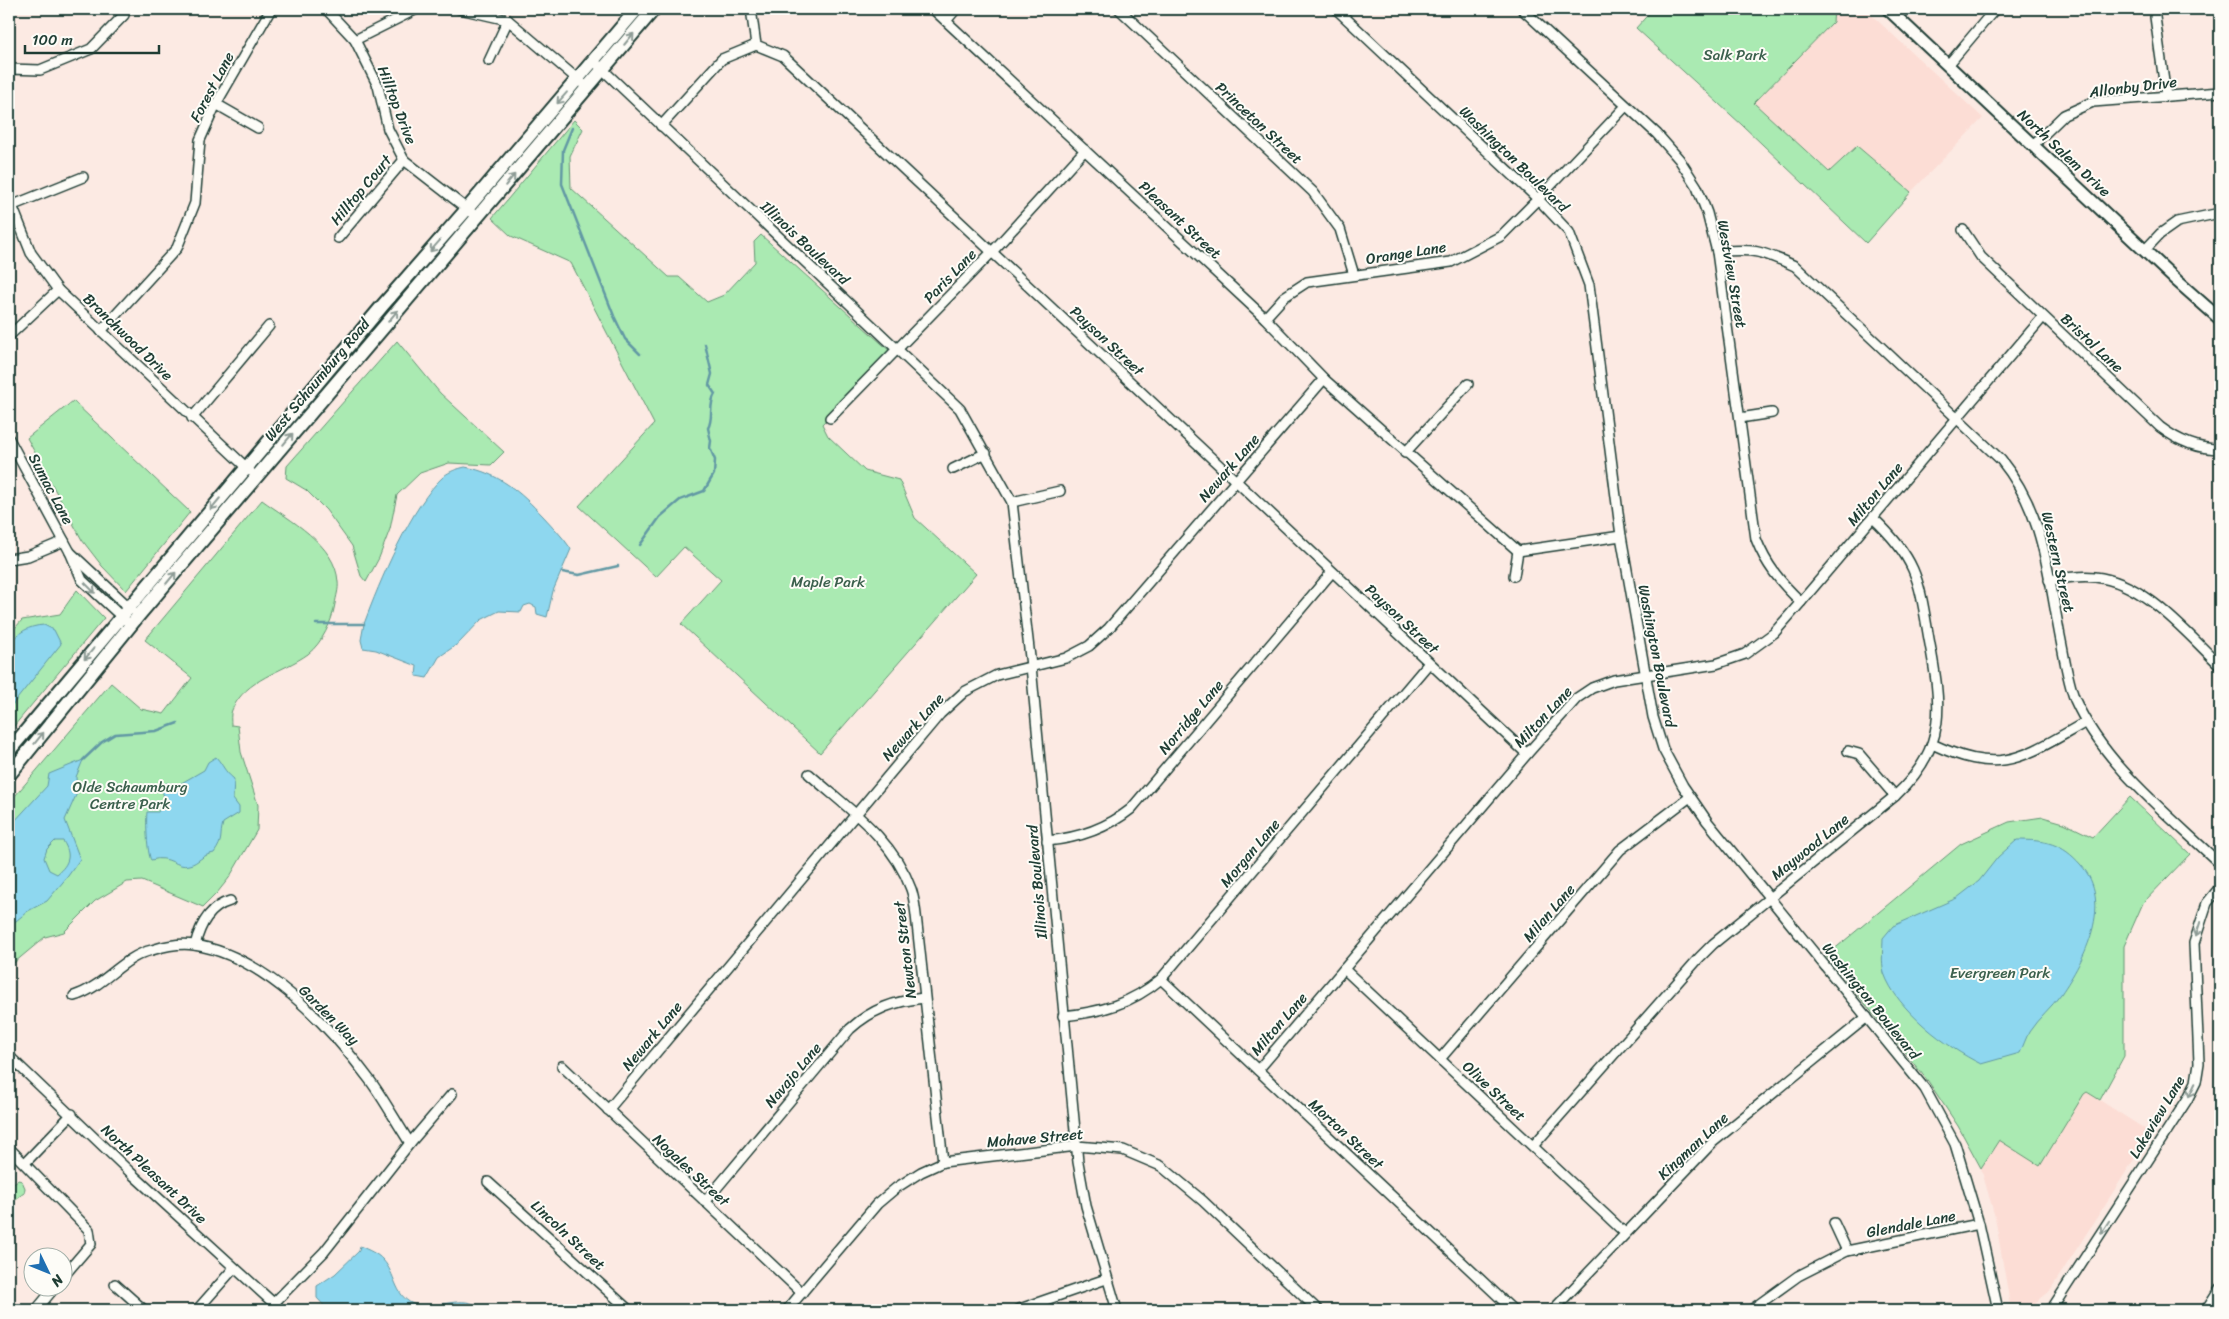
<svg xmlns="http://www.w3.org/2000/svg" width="2229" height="1319" viewBox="0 0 2229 1319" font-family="Sriracha,sans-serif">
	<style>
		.built { fill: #fcddd5 }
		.green { fill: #aaeab2; stroke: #649473 }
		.water { fill: #8ed7ef; stroke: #6299a4; fill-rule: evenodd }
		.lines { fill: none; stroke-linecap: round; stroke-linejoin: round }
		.stream { stroke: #6299a4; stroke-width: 2.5 }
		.minor-casing { stroke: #1f3d34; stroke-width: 12 }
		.tertiary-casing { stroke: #1f3d34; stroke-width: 15 }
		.secondary-casing { stroke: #1f3d34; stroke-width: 16 }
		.minor { stroke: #fdfcf7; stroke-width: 9 }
		.tertiary { stroke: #fdfcf7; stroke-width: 11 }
		.secondary { stroke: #fdfcf7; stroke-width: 12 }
		.oneway { stroke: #8e9c96 }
		.labels { text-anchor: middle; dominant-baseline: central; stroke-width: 4; stroke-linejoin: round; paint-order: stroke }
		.park-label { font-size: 15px; fill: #3b604d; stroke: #fdfcf7 }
		.street-label { font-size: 15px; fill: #1f3d34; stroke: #fdfcf7 }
	</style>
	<rect width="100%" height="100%" fill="#fceae3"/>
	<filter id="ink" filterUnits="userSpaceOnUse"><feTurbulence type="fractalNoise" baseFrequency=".02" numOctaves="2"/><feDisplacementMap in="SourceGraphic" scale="10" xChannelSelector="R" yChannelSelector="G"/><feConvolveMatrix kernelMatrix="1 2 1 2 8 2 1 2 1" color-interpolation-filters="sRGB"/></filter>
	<g filter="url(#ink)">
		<g class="built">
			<path d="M1834 9H1865L1983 118 1911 192 1857 146 1830 172 1753 103 1833 22Z"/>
			<path d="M2087 1092 2151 1133 2049 1292 2026 1310H2011L1995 1217 1981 1168 1999 1140Z"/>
		</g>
		<g class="green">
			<path d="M1653 9H1834L1833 22 1754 103 1829 172 1857 146 1911 192 1866 243 1742 125 1636 28Z"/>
			<path d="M574 120 583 129 570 156 571 188 669 277H679L707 302 724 295 755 262 754 242 761 235 891 352 822 424 828 436 865 471 899 480 915 518 976 574 820 753 681 624 721 580 684 547 656 577 579 506 654 424 571 263 511 236 492 218Z"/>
			<path d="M397 341 440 393 504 452 491 465 449 463 420 473 397 495 390 529 379 558 366 582 361 576 352 546 326 510 306 490 286 478 287 466Z"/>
			<path d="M73 401 190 512 126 591 102 566 82 540 27 438Z"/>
			<path d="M262 500C289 520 336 544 338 582 339 589 336 597 335 604 332 622 322 643 308 654 283 672 245 679 232 710 230 714 231 721 231 725L238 726 241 752 258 805 257 830 229 878 217 893 203 907 142 881 127 882 95 901 64 932 45 937 9 967V803L111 683 141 709 164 714 192 678 145 640Z"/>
			<path d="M77 590 104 618 9 732V635L22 620 60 614Z"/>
			<path d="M2130 797 2190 854 2143 903 2124 946V1056L2100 1100 2087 1092 2084 1094 2040 1166 1999 1140 1981 1168 1958 1126 1928 1081 1826 956 1961 844 2009 822 2043 817 2064 823 2093 837Z"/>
			<path d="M18 1180 22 1181 25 1188 24 1193 13 1201 9 1199V1186Z"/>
		</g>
		<g class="water">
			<path d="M465 467C499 473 520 492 543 516 553 527 563 537 571 549L553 591 547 617 537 614 536 607 530 604 524 606 521 612 499 611 481 620 459 643 439 657 427 678 416 676 417 666 376 650 363 648 361 640 364 624C379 583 412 504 444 476 450 471 457 469 465 467Z"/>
			<path d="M44 625 54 630 61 644 9 709V644C19 632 28 626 44 625Z"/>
			<path d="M216 757C224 766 223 770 234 779L233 799 239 807V813L223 823C219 837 224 839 214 853 201 855 199 863 189 865 177 869 170 854 151 860 147 853 146 821 147 812H158L166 801 161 789 166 783 178 785 204 770 208 762Z"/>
			<path d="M83 760 76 777 77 793 65 820 80 859 68 876 47 901 28 911 16 921 9 923V831L13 823 47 786 49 774ZM55 841H63C72 855 69 864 57 874L49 870 44 858 47 849Z"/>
			<path d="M2017 840C2045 840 2062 843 2081 865 2114 902 2085 959 2061 994 2052 1007 2038 1018 2029 1032 2026 1038 2023 1046 2020 1053L1981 1064C1946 1047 1897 1010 1884 973 1881 963 1883 948 1883 938L1893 926 1957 898 1979 881 1998 857Z"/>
			<path d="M360 1246C368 1250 377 1253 383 1260 396 1274 394 1295 413 1304 434 1312 458 1294 478 1306L479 1310H328L317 1298V1286L335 1274 359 1251Z"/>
		</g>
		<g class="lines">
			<g class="stream">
				<path d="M572 128 563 150 562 184 614 316 625 339 640 354"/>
				<path d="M640 545 660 517 680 500 704 491 714 474 715 460 710 448 711 441 708 428C714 418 708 405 715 394L709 385 712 374 705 344"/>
				<path d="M562 572 579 575 618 566"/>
				<path d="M316 624H364"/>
				<path d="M83 760 102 742 115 734 156 731 178 723"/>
			</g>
			<g class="minor-casing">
				<g id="minor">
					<path d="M326 9 355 40 378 86 388 129 404 160 471 212"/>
					<path d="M460 9 508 20 582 83"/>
					<path d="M933 9 1265 318 1324 379 1518 551 1621 536"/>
					<path d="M1119 9 1313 192 1340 229 1354 275"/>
					<path d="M1336 9 1538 199 1569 232 1589 285 1621 536 1653 717 1663 749 1683 786 1707 821 1925 1089 1955 1144 1979 1224 1998 1310"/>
					<path d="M1522 9 1657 134 1679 159 1697 187 1707 213 1717 252 1756 539C1766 565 1781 583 1801 602"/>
					<path d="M752 16 756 45"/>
					<path d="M2155 17 2166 96"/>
					<path d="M946 21 956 9"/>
					<path d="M355 40 417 9"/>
					<path d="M489 61 508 20"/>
					<path d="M598 65 960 409 1012 502 1031 666 1078 1162 1086 1206 1117 1310"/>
					<path d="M1948 65 1995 9"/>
					<path d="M9 69 40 70 91 49 124 15"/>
					<path d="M216 104 258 128"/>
					<path d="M661 126 722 59 756 45 783 56 1527 754"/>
					<path d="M2033 145 2064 115 2093 102 2220 92"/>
					<path d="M9 198 31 253 58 290 250 471"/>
					<path d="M11 206 83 177"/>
					<path d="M1963 230 1981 257 2160 427C2177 440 2198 449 2220 449"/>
					<path d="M338 238 404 160"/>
					<path d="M2145 250 2160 234 2177 222 2220 213"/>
					<path d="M1717 252C1755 248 1761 251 1795 266L2001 460C2045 514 2048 576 2061 641 2065 661 2068 682 2075 700 2104 765 2169 815 2220 864"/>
					<path d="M1265 318 1284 297 1307 282 1451 262 1501 236 1538 199 1625 107"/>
					<path d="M101 331 177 248 195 203 200 140 216 104 271 9"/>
					<path d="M9 336 58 290"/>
					<path d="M192 418 269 326"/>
					<path d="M830 418 992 252 1085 150"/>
					<path d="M1740 418 1772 413"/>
					<path d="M9 439 70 552 82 580 125 620"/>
					<path d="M1405 453 1468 384"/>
					<path d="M953 469 986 453"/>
					<path d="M1012 502 1060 491"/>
					<path d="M70 552 132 610"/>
					<path d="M9 559 28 556 64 541"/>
					<path d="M1514 576 1518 551"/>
					<path d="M2049 580C2064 578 2080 575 2095 577 2145 582 2186 633 2220 665"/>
					<path d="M1932 744C2003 777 2023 757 2086 722"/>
					<path d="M1848 751 1859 754 1895 796"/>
					<path d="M809 774C847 808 893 838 911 889 914 897 915 907 916 915L943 1162"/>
					<path d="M1047 841C1079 838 1106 829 1131 809L1332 572"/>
					<path d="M195 945C200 925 209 907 230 901"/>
					<path d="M1344 969 1625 1233"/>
					<path d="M1161 979 1513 1310"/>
					<path d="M74 996C104 987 122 957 152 950 165 946 181 943 194 945 263 955 329 1025 369 1079 384 1099 396 1122 410 1143"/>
					<path d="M1063 1016C1101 1012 1131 1004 1161 979L1429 663"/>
					<path d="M9 1056 131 1173 281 1310"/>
					<path d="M1440 1059 1620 850 1690 797"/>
					<path d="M562 1066 802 1293"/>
					<path d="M1258 1070 1527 754 1577 698 1592 688 1614 680 1716 664 1745 654 1774 633 1801 602 2043 317"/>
					<path d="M608 1110 940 714 964 692 997 675 1066 658 1089 646 1109 628 1324 379"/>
					<path d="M1533 1146 1699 958 1713 944 1895 796C1949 746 1941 704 1929 639 1919 581 1918 560 1873 518"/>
					<path d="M9 1148 89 1230 91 1244 62 1278"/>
					<path d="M25 1163 72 1114"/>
					<path d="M488 1182 629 1310"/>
					<path d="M705 1202 850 1029C872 1009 895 1001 924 998"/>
					<path d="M1834 1223 1847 1251"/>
					<path d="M115 1284 144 1310"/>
					<path d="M274 1303 324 1252 410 1143 452 1094"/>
					<path d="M36 1310 56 1286"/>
					<path d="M197 1310 234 1268"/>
					<path d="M787 1310 877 1204 896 1188 921 1172 943 1162 1077 1146 1123 1150 1161 1166 1203 1201 1318 1310"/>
					<path d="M1017 1310 1106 1279"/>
					<path d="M1553 1310 1713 1142 1867 1017"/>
					<path d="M1751 1310 1798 1276 1847 1251 1979 1224"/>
					<path d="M2049 1310 2053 1307 2187 1100 2196 1082 2199 1063 2194 943 2207 903 2220 887"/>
					<path d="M2206 1310 2220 1288"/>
				</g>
			</g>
			<g class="tertiary-casing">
				<path id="tertiary" d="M1888 9 2177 281 2220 319"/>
			</g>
			<g class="secondary-casing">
				<g id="secondary">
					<path d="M9 751 383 305 467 209 637 9"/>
					<path d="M9 775 139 615 654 9"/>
				</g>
			</g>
			<use href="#minor" class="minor"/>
			<use href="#tertiary" class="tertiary"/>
			<use href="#secondary" class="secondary"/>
		</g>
		<defs><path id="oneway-shaft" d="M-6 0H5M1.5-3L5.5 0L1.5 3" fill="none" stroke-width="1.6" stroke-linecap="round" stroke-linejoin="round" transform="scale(1.25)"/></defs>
		<g class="oneway">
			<use href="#oneway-shaft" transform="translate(629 39) rotate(-50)"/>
			<use href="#oneway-shaft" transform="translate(562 98) rotate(131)"/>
			<use href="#oneway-shaft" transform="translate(510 180) rotate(-50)"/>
			<use href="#oneway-shaft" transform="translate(435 246) rotate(131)"/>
			<use href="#oneway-shaft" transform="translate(393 316) rotate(-50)"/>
			<use href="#oneway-shaft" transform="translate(288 439) rotate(-50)"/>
			<use href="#oneway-shaft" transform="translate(215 504) rotate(130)"/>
			<use href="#oneway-shaft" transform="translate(171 578) rotate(-50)"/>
			<use href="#oneway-shaft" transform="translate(90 588) rotate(45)"/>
			<use href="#oneway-shaft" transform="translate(89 654) rotate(130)"/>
			<use href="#oneway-shaft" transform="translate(39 738) rotate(-51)"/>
			<use href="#oneway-shaft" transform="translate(2198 929) rotate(108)"/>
			<use href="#oneway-shaft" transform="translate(2192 1090) rotate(116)"/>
			<use href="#oneway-shaft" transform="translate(2105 1227) rotate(123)"/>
		</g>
	</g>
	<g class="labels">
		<g class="park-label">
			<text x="1735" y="55">Salk Park</text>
			<text x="828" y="582">Maple Park</text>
			<text x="130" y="787">Olde Schaumburg<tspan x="130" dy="17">Centre Park</tspan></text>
			<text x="2000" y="973">Evergreen Park</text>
		</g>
		<g class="street-label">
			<text transform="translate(212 87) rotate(-62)">Forest Lane</text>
			<text transform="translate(2133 87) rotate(-7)">Allonby Drive</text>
			<text transform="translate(397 105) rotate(69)">Hilltop Drive</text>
			<text transform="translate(1259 123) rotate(43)">Princeton Street</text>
			<text transform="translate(2064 153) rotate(43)">North Salem Drive</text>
			<text transform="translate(1514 159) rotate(44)">Washington Boulevard</text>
			<text transform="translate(361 190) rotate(-50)">Hilltop Court</text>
			<text transform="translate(1180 220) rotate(43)">Pleasant Street</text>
			<text transform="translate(805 243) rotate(43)">Illinois Boulevard</text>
			<text transform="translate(1406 253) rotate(-9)">Orange Lane</text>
			<text transform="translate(1732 274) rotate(80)">Westview Street</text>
			<text transform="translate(950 276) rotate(-46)">Paris Lane</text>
			<text transform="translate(128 337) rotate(44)">Branchwood Drive</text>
			<text transform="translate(1107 341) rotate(43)">Payson Street</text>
			<text transform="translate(2092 343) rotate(43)">Bristol Lane</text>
			<text transform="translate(317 380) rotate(-50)">West Schaumburg Road</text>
			<text transform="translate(1229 468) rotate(-49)">Newark Lane</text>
			<text transform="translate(51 489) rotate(62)">Sumac Lane</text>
			<text transform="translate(1875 494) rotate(-50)">Milton Lane</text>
			<text transform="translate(2058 562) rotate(77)">Western Street</text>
			<text transform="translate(1402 619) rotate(43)">Payson Street</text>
			<text transform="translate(1657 656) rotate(79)">Washington Boulevard</text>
			<text transform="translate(1191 717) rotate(-50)">Norridge Lane</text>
			<text transform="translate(1543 717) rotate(-47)">Milton Lane</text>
			<text transform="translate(913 727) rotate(-48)">Newark Lane</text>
			<text transform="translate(1810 847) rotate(-39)">Maywood Lane</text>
			<text transform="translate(1250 853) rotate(-50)">Morgan Lane</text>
			<text transform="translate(1037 882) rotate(-95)">Illinois Boulevard</text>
			<text transform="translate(1549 913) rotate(-49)">Milan Lane</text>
			<text transform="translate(905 950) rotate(-97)">Newton Street</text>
			<text transform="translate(1871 1001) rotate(51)">Washington Boulevard</text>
			<text transform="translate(329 1015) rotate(45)">Garden Way</text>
			<text transform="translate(1279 1024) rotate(-49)">Milton Lane</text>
			<text transform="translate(652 1036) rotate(-50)">Newark Lane</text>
			<text transform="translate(793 1075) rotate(-50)">Navajo Lane</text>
			<text transform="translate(1494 1091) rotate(43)">Olive Street</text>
			<text transform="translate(2157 1117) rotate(-59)">Lakeview Lane</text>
			<text transform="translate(1346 1134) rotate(43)">Morton Street</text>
			<text transform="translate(1035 1138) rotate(-5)">Mohave Street</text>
			<text transform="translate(1693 1146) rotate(-43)">Kingman Lane</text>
			<text transform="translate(691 1170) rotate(43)">Nogales Street</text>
			<text transform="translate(154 1174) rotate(43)">North Pleasant Drive</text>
			<text transform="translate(1911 1224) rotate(-11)">Glendale Lane</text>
			<text transform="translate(568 1235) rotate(43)">Lincoln Street</text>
		</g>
	</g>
	<rect width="2229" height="1319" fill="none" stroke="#fdfcf7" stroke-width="30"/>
	<rect x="15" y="15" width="2199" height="1289" fill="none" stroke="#1f3d34" stroke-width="2" filter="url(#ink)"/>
	<g transform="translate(48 1272) rotate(133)"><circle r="24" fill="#fdfcf7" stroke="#a4b0a9"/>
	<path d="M0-4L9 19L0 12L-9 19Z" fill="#1f6fb2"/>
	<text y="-8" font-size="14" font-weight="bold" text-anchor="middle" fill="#1f3d34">N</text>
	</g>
	<path d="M25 45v8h134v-8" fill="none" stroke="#1f3d34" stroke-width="2.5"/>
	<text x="32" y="45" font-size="15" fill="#1f3d34" stroke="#fdfcf7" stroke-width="4" paint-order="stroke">100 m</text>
</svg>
